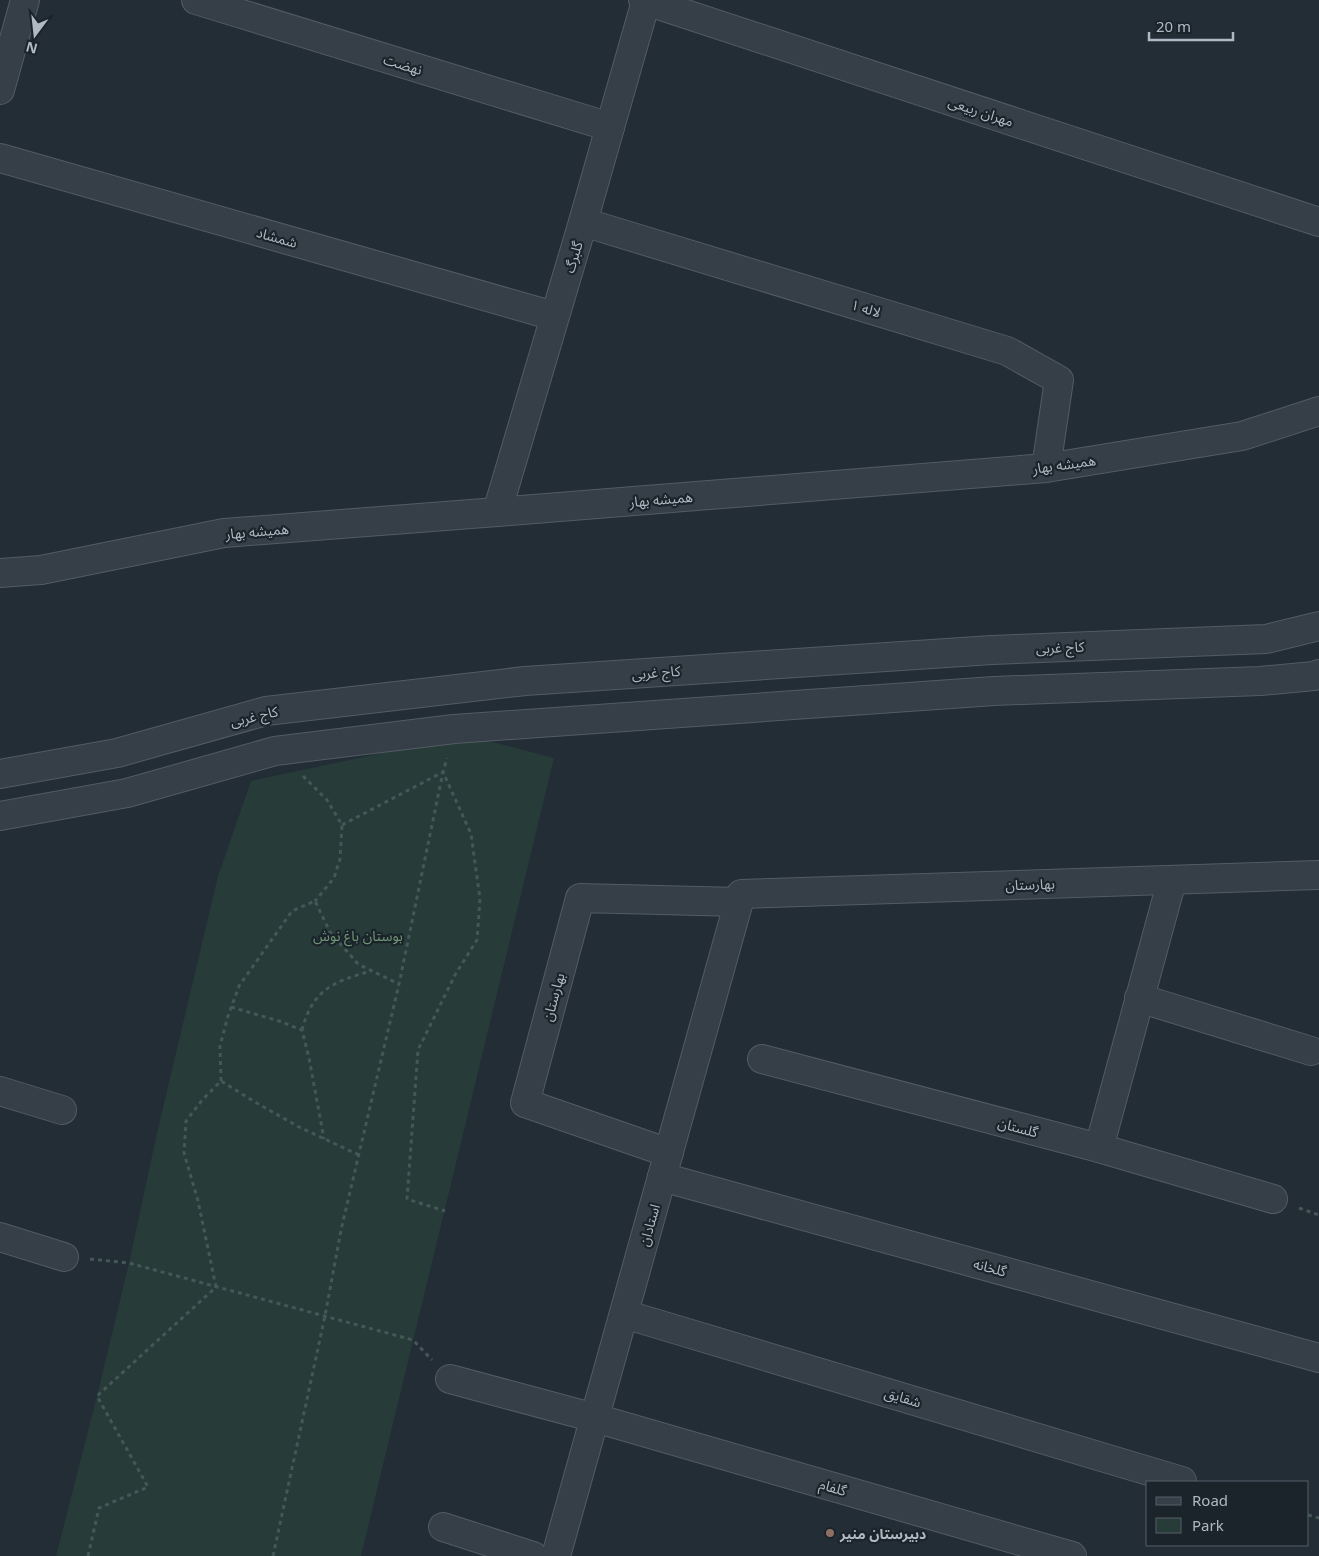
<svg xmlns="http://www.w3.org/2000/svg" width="1319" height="1556" viewBox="0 0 1319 1556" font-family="'Noto Sans','Noto Sans Arabic',sans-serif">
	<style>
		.green { fill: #273b39 }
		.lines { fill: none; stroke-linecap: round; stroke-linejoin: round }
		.minor-casing { stroke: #535c64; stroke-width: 30 }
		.path { stroke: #465758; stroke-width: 3; stroke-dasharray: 4 4; stroke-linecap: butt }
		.minor { stroke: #363e47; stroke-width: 28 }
		.education-dot { fill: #8d6e63; stroke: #1b232b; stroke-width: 2 }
		.labels { text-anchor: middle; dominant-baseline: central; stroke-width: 4.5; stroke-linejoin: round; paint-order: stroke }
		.street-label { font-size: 14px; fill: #b0b9c3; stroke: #1b232b }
		.park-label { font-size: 14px; fill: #719676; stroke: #1b232b }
		.poi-label { font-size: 14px; font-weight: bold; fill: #b0b9c3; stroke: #1b232b; text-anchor: start }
	</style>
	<rect width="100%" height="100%" fill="#222d36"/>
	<path class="green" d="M466 735 554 758 361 1556H56L97 1396 129 1263 157 1133 218 876 251 781Z"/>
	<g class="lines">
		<g class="minor-casing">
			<g id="minor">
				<path d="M196 0 610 127"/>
				<path d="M643 0 1319 222"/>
				<path d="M0 90 25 0"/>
				<path d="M0 158 554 316"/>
				<path d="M583 222 1007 351 1059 380 1046 468"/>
				<path d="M497 512 583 222 646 1"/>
				<path d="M0 573 41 570 224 533 497 512 1046 468 1242 436 1319 411"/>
				<path d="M0 774 117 753 266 711 525 681 992 650 1266 639 1319 626"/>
				<path d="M0 816 127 793 275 751 454 729 994 691 1260 681 1314 676 1319 674"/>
				<path d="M1139 998 1311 1051"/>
				<path d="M762 1059 1099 1148 1273 1199"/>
				<path d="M0 1091 62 1110"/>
				<path d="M1099 1148 1172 880"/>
				<path d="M669 1153 525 1103 580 898 739 902"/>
				<path d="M662 1177 1319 1358"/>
				<path d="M0 1237 64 1257"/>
				<path d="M624 1314 1182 1481"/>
				<path d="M450 1379 595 1418 1072 1556"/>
				<path d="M443 1527 533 1556"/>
				<path d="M556 1556 741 894 1319 875"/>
			</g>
		</g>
		<g class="path">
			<path d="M303 776 327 800 342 825 340 859 334 878 315 901"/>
			<path d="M342 825 443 772 447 758"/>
			<path d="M231 1007 279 1021 302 1030 309 1058 324 1139"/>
			<path d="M302 1030C313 989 333 982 371 971"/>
			<path d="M221 1081 220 1046 228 1016 239 986 292 911 315 901 330 932 358 964 399 984"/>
			<path d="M1299 1208 1319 1215"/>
			<path d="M90 1259 129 1263 413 1340 432 1360"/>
			<path d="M1308 1515 1319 1518"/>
			<path d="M88 1556 99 1508 148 1487 97 1396 216 1287 198 1201 184 1153 186 1121 203 1099 221 1081 255 1102 299 1127 359 1155"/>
			<path d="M273 1556 325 1316 341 1230 399 984 443 772 471 834 480 899 477 940 455 975 418 1050 407 1199 445 1211"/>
		</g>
		<use href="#minor" class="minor"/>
	</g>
	<circle class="education-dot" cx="830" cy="1533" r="5"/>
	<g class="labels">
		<g class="street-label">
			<text transform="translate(403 64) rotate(17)">نهضت</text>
			<text transform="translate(981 111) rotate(18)">مهران ربیعی</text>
			<text transform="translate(277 237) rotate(16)">شمشاد</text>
			<text transform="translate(573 257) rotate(-73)">گلبرگ</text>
			<text transform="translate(866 308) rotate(17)">لاله ۱</text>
			<text transform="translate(1064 464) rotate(-8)">همیشه بهار</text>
			<text transform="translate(661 499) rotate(-5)">همیشه بهار</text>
			<text transform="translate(257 531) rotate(-5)">همیشه بهار</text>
			<text transform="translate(1060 647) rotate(-2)">کاج غربی</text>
			<text transform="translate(656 672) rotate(-4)">کاج غربی</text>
			<text transform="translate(254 716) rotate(-13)">کاج غربی</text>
			<text transform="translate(1030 884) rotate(-2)">بهارستان</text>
			<text transform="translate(553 997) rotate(-75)">بهارستان</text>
			<text transform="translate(1018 1127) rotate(15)">گلستان</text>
			<text transform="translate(649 1225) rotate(-74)">استادان</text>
			<text transform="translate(990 1267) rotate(15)">گلخانه</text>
			<text transform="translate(903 1397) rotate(17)">شقایق</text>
			<text transform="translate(833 1487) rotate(16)">گلفام</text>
		</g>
		<g class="park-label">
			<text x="358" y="935">بوستان باغ نوش</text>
		</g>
		<g class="poi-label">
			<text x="840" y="1533">دبیرستان منیر</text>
		</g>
	</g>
	<rect x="1146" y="1481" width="162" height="65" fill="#1b232b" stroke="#575f68"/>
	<rect x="1156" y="1497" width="25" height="8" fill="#363e47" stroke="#575f68"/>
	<text x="1192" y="1506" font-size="15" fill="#b0b9c3">Road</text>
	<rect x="1156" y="1518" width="25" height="15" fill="#273b39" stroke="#575f68"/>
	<text x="1192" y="1531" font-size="15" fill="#b0b9c3">Park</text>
	<g transform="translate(35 35) rotate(195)" stroke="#1b232b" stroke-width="4" paint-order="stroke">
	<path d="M0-4L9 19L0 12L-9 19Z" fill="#b0b9c3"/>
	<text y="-8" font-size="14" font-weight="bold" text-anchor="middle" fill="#b0b9c3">N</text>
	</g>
	<path d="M1149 32v8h84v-8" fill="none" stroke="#b0b9c3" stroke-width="2.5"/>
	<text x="1156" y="32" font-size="15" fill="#b0b9c3" stroke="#1b232b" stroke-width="4" paint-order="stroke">20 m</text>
</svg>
